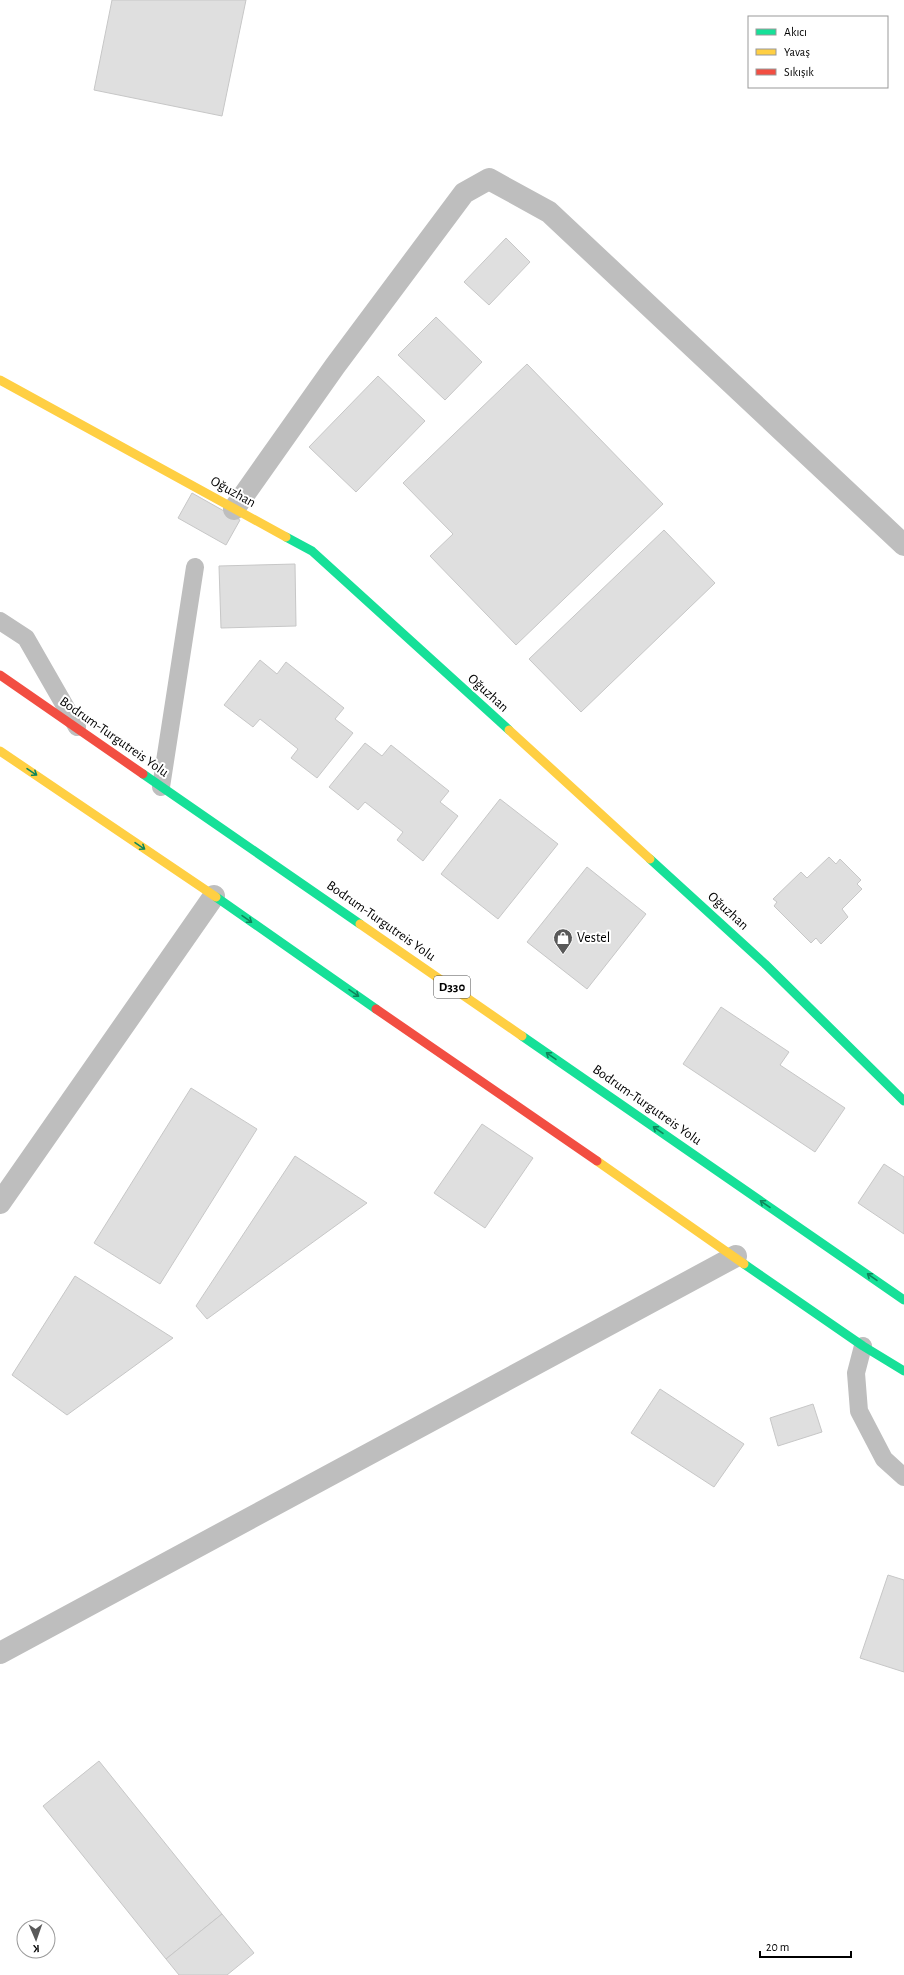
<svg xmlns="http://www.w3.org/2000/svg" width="904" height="1975" viewBox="0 0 904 1975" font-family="'Alegreya Sans',sans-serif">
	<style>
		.building { fill: #dfdfdf; stroke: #c7c7c7 }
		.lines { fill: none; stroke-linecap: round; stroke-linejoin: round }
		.lane { stroke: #bebebe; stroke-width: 18 }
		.street { stroke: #bebebe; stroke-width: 22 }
		.fast { stroke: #16e098; stroke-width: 9 }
		.slow { stroke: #ffcf43; stroke-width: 9 }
		.jam { stroke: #f24e42; stroke-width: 9 }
		.oneway { stroke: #0d865b }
		.labels { text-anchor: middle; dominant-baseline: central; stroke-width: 4; stroke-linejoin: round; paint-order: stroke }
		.shield { fill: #fff; stroke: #4c4c4c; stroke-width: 1 }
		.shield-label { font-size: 13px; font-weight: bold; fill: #000 }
		.street-label { font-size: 14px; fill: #000; stroke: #fff }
		.poi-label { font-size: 14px; fill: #000; stroke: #fff; text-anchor: start }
	</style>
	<rect width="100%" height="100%" fill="#fff"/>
	<g class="building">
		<path d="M112 0H246L222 116 94 90Z"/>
		<path d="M506 238 530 262 489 305 464 282Z"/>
		<path d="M436 317 482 362 445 400 398 355Z"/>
		<path d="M527 364 663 504 516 645 430 556 453 534 403 483Z"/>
		<path d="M378 376 425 421 356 492 309 447Z"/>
		<path d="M192 493 240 520 226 545 178 518Z"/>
		<path d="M664 530 715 583 581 712 529 659Z"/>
		<path d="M295 564 296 626 221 628 219 566Z"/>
		<path d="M260 660 277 674 286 662 344 708 335 719 353 733 317 778 291 758 298 749 260 719 253 727 224 705Z"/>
		<path d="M365 743 382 756 391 745 449 791 440 802 458 816 423 861 397 840 403 832 365 802 358 810 329 787Z"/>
		<path d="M500 799 558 844 498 919 441 874Z"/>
		<path d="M829 857 836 864 840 859 861 880 857 884 862 889 842 909 848 917 821 944 816 938 811 943 774 906 777 902 773 899 801 872 807 878Z"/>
		<path d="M587 867 646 914 587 989 527 942Z"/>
		<path d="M721 1007 789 1052 780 1065 845 1108 815 1152 683 1064Z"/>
		<path d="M191 1088 257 1129 160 1284 94 1243Z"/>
		<path d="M482 1124 533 1158 485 1228 434 1193Z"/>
		<path d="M295 1156 367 1203 207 1319 196 1306Z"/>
		<path d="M884 1164 904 1177V1234L858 1203Z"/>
		<path d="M75 1276 173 1338 67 1415 12 1375Z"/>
		<path d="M660 1389 744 1444 714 1487 631 1433Z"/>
		<path d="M813 1404 822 1432 778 1446 770 1418Z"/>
		<path d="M888 1575 904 1580V1672L860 1658Z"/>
		<path d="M99 1761 222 1914 166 1959 43 1806Z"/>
		<path d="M222 1914 254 1953 227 1975H179L166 1959Z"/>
	</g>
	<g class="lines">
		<g class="lane">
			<path d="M0 621 26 638 77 727"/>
			<path d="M161 787 195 567"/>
			<path d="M863 1346 856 1373 859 1411 884 1459 904 1477"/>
		</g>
		<g class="street">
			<path d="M234 509 335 366 464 193 489 179 549 212 904 545"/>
			<path d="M0 1203 214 896"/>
			<path d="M0 1653 736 1256"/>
		</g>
		<g class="fast">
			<path d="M286 537 312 551 509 730"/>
			<path d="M143 774 360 924"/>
			<path d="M650 859 765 964 904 1101"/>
			<path d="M216 897 376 1009"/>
			<path d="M522 1036 904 1300"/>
			<path d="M744 1264 863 1346 904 1371"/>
		</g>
		<g class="slow">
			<path d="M0 380 286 537"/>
			<path d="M509 730 650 859"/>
			<path d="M0 751 216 897"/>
			<path d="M360 924 522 1036"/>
			<path d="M597 1161 744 1264"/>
		</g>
		<g class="jam">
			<path d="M0 675 143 774"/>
			<path d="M376 1009 597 1161"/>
		</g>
	</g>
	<defs><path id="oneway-shaft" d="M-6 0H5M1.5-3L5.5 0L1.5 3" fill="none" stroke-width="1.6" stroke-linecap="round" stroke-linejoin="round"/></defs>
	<g class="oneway">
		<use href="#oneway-shaft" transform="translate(32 772) rotate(34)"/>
		<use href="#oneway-shaft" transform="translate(140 846) rotate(34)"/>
		<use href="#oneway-shaft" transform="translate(247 919) rotate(35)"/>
		<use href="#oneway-shaft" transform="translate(354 993) rotate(35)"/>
		<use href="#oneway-shaft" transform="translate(551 1056) rotate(-145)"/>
		<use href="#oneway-shaft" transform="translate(658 1130) rotate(-145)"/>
		<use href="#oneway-shaft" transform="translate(765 1204) rotate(-145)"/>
		<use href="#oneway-shaft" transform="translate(872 1277) rotate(-145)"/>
	</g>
	<defs>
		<g id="shop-pin" transform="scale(1)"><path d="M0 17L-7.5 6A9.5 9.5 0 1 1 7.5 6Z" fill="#595959" stroke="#fff"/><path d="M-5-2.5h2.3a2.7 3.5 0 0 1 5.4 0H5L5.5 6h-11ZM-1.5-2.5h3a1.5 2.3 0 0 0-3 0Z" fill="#fff"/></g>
	</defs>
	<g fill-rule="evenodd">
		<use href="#shop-pin" x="563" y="938"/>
	</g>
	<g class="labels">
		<rect class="shield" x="434" y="976" width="36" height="22" rx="3"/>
		<g class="shield-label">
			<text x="452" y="987">D330</text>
		</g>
		<g class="street-label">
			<text transform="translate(233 492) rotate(29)">Oğuzhan</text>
			<text transform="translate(488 693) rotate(42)">Oğuzhan</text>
			<text transform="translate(114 737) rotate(35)">Bodrum-Turgutreis Yolu</text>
			<text transform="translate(728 911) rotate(42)">Oğuzhan</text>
			<text transform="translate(381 921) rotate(35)">Bodrum-Turgutreis Yolu</text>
			<text transform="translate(647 1105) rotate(35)">Bodrum-Turgutreis Yolu</text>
		</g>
		<g class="poi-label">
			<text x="577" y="938">Vestel</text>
		</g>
	</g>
	<rect x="748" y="16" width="140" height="72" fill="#ffffff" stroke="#999999"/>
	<rect x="756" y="29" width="20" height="6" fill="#16e098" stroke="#999999"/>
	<text x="784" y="36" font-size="12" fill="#000000">Akıcı</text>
	<rect x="756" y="49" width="20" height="6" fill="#ffcf43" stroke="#999999"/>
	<text x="784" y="56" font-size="12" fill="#000000">Yavaş</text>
	<rect x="756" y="69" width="20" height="6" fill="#f24e42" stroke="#999999"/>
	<text x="784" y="76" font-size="12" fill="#000000">Sıkışık</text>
	<g transform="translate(36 1939) rotate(178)"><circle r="19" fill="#ffffff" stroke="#999999"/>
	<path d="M0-3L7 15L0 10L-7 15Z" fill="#595959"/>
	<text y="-6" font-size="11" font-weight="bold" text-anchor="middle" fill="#000000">K</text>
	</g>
	<path d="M760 1951v6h91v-6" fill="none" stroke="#000000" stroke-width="2"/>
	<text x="766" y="1951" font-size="12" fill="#000000" stroke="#ffffff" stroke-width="3" paint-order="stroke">20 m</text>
</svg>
